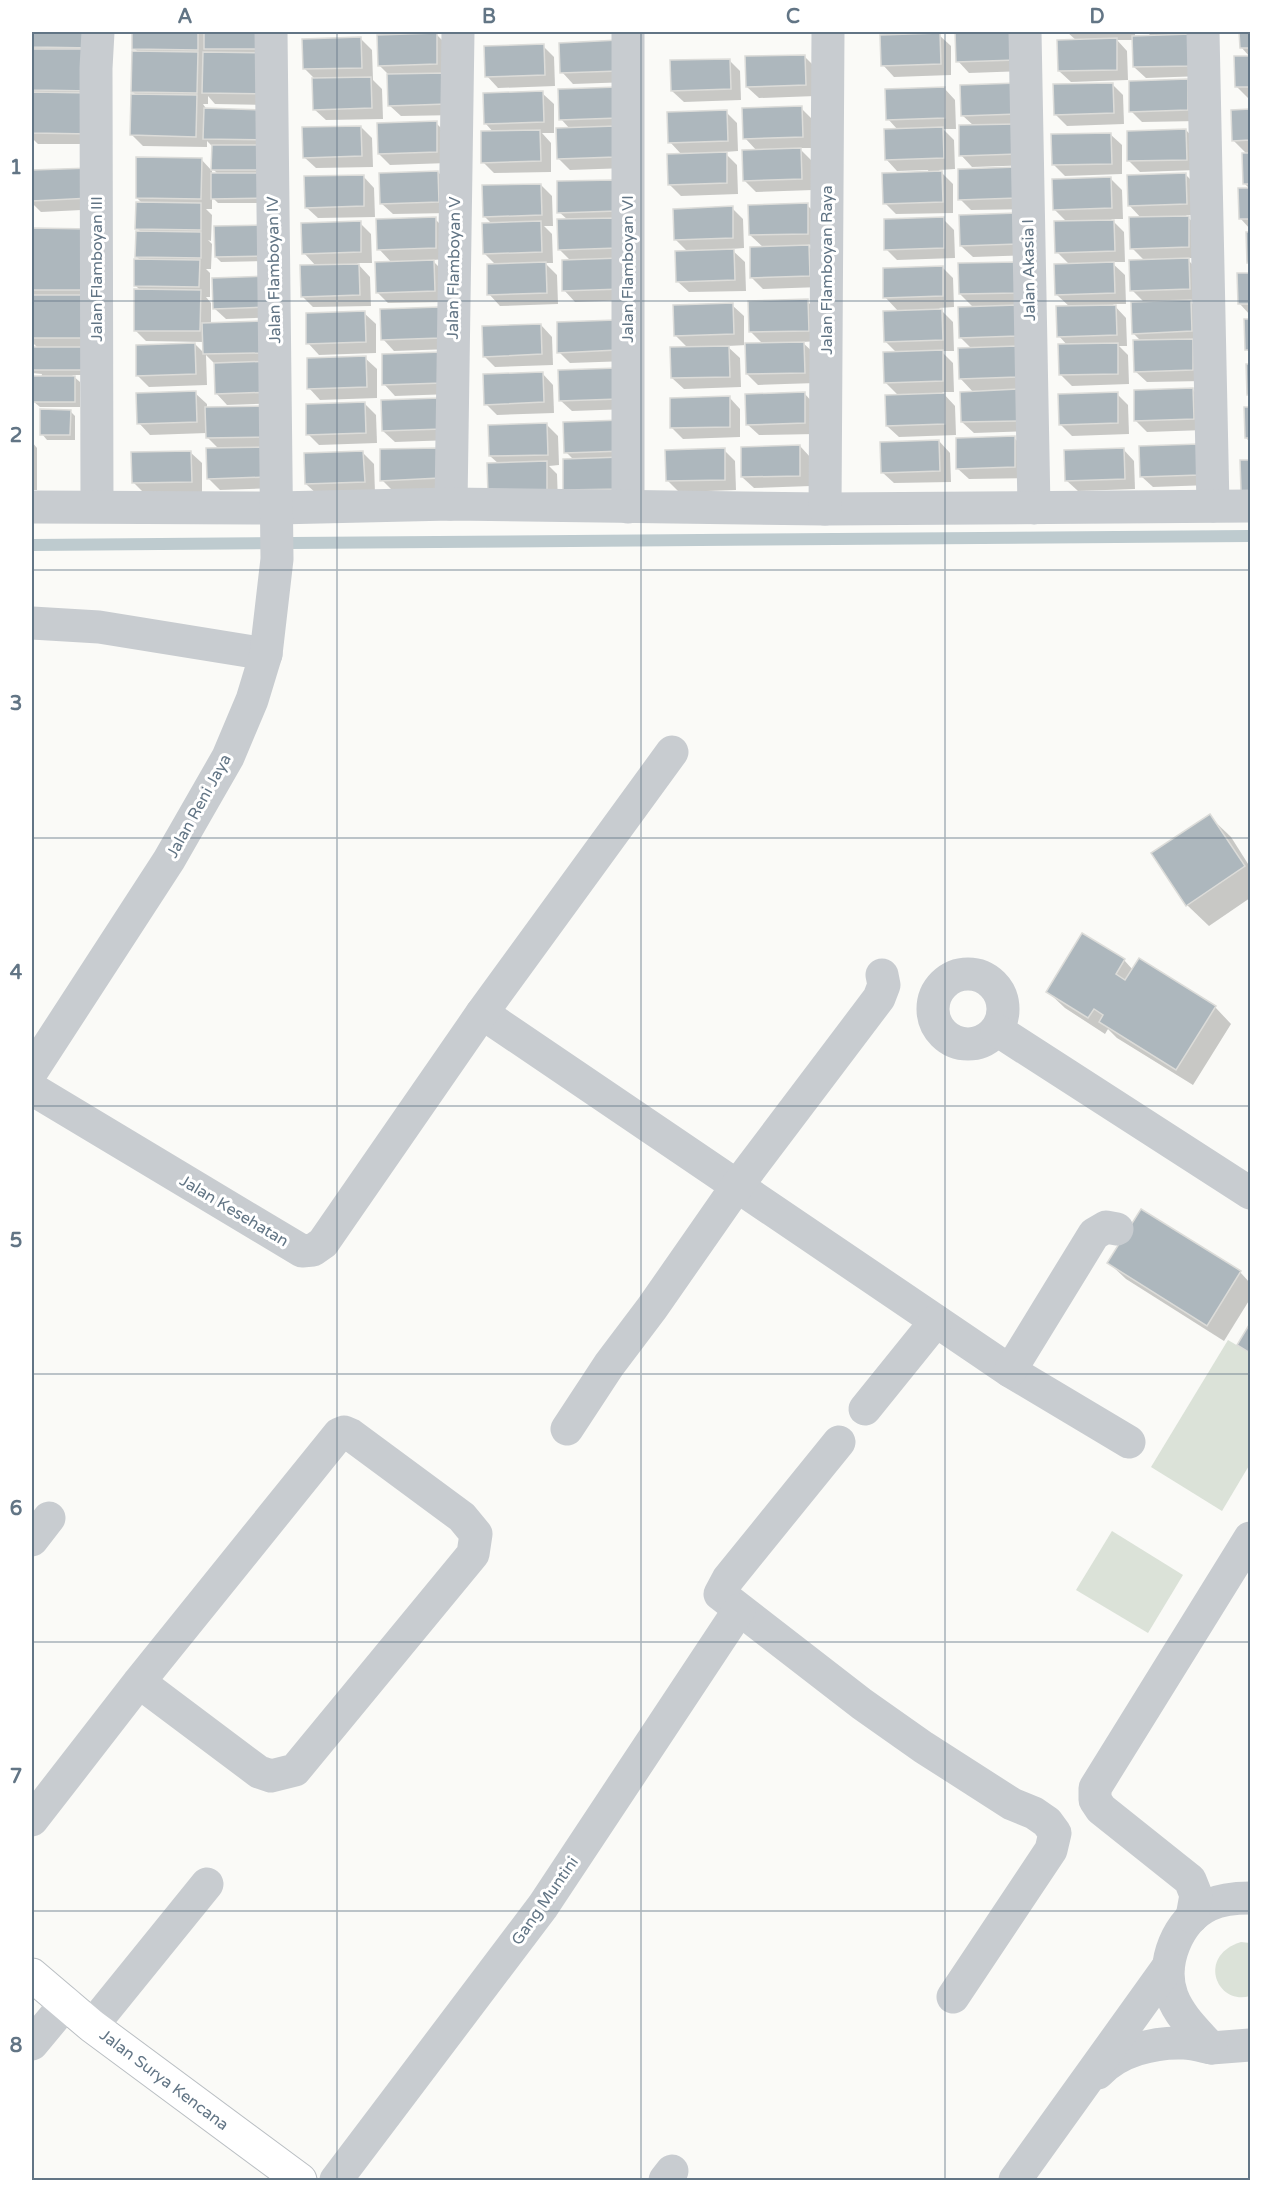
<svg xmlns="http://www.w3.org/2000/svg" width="1282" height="2212" viewBox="0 0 1282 2212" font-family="'Varela Round',sans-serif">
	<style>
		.green { fill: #dbe2d8 }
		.shadow { fill: #0003 }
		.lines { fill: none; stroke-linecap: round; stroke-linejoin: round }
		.stream { stroke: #becbcf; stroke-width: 12 }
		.building { fill: #adb7bd; stroke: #dcdcd9; stroke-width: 1.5 }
		.major-casing { stroke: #babfc3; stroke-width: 35 }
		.minor { stroke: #c8ccd0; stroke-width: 33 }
		.major { stroke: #fff; stroke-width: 33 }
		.grid { fill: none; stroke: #627585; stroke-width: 1.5; stroke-opacity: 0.55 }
		.labels { text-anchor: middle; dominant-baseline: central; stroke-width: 6; stroke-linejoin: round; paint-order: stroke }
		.street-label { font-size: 16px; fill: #627585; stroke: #fff }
		.neatline { fill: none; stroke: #627585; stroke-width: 2 }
		.grid-label { font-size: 20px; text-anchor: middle; font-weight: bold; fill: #627585 }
	</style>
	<rect width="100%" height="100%" fill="#fafaf7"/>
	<g class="green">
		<path d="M1228 1340 1250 1353V1464L1222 1511 1151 1467Z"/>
		<path d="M1112 1531 1183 1575 1148 1633 1076 1590Z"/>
		<path d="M1241 1942 1250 1943V1996C1217 2006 1196 1956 1241 1942Z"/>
	</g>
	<g class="shadow">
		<path d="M32 32H104L102 144H38L33 139V172L102 209 41 212 32 203Z"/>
		<path d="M134 32H276V105L215 104 208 96V104H203L207 110 265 111 272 203H218L212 197V209H206L212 215 211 241 208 240 212 244 211 269H206L210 273V297H206L211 303V324L261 323 285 403 227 405 216 393 215 364 206 355 207 385 149 387 138 376 195 344 205 354 204 342 146 341 135 330 141 291 135 285 141 261 137 257 141 232 137 228 143 204 137 198 201 159 212 171V174H218L213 169V147L207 141V147L143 146 132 135 137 96 133 92 138 52 134 48Z"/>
		<path d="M957 32H1015L1026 71 969 73 958 61Z"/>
		<path d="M1067 32H1135V38L1152 37 1147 32H1210L1203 76 1146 78 1134 67V40H1117L1127 51 1128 80 1071 82 1059 71 1077 41Z"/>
		<path d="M1241 32H1250V57L1241 47Z"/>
		<path d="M436 34 447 45 458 115 401 116 389 105V75L379 65Z"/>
		<path d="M939 35 951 46V75L894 77 883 65Z"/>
		<path d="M361 39 372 50 373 80 382 89 383 119 326 120 314 109V78L305 69Z"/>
		<path d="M618 42 630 82 573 84 562 72Z"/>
		<path d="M543 46 554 57 555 86 498 88 487 76Z"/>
		<path d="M804 56 815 67 816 96 759 98 747 87Z"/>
		<path d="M1250 57V98H1248L1237 87 1236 58Z"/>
		<path d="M729 60 740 71 741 100 684 102 672 91Z"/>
		<path d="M1188 81 1199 121 1142 122 1131 111Z"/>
		<path d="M1019 84 1030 165 972 167 961 155 974 126 962 115Z"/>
		<path d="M1112 84 1123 95 1124 124 1067 126 1056 115Z"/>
		<path d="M944 88 955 100 956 129H943L954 140 955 169 939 170 953 184V213L896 214 885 203 929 173 928 170 897 171 886 159 898 130 888 119Z"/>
		<path d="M617 89 627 168 570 170 558 158 570 129 561 119Z"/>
		<path d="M542 93 554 104V133H542L551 143V172L494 173 483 162 494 133 486 124Z"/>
		<path d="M801 108 812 119 813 148H799L812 161 813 190 756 192 744 180 757 151 745 138Z"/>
		<path d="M1233 111H1250V229L1241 219 1240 190 1250 189 1244 183 1247 154 1233 140Z"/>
		<path d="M726 112 737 123 738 151 724 152 737 165 738 194 681 196 669 184 682 155 670 142Z"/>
		<path d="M436 123 447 134 448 163 390 165 379 154Z"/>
		<path d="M361 127 372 138 373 167 316 168 304 157Z"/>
		<path d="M1186 130 1197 142V170L1140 172 1129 161Z"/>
		<path d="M1110 134 1122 145V174L1065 176 1054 165Z"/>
		<path d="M1017 169 1028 209 971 210 960 199Z"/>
		<path d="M438 172 449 184 450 213 393 214 381 203Z"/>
		<path d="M1186 175 1197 186 1198 215H1186L1199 229 1200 258H1186L1199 271 1200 300H1189L1202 313 1204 381 1147 382 1135 371 1142 342 1133 333 1145 303 1132 290 1145 261 1132 248 1142 219 1129 205Z"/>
		<path d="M363 176 374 188 375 217 318 218 306 207Z"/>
		<path d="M1111 179 1122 190 1123 219H1111L1124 232 1125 262H1111L1125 275 1126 304H1113L1126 318 1127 346H1119L1128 355 1129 384 1072 386 1061 375 1068 346 1059 336 1070 307 1057 295 1070 265 1057 252 1067 222 1054 209Z"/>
		<path d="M616 181 633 300 575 302 564 290 571 261 560 250 568 220 559 212Z"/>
		<path d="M541 185 552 196 553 226H544L552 234 553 263H545L557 275 558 304 500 306 489 294 496 265 484 253 492 224 484 216Z"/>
		<path d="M807 205 818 216 819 244 807 245 820 258 821 287 763 289 752 278 764 248 750 235Z"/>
		<path d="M732 208 743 219 744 248 731 249 745 262 746 291 689 292 677 281 688 252 675 239Z"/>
		<path d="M1018 215 1030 255 973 257 961 246Z"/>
		<path d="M435 219 446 230 447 259 432 260 445 273 446 302 388 303 377 292 392 263 379 249Z"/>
		<path d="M943 219 954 230 955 258 897 260 886 249Z"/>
		<path d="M360 223 371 234 372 263H357L370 277 371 306 313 307 302 296 317 267 304 253Z"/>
		<path d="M215 228 272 261 221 262 216 257Z"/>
		<path d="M32 230H90L91 375H72L80 382V407H40L34 402 42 374 32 373V348H38L32 342Z"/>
		<path d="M1017 263 1031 431 974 433 962 422 974 393 960 378 972 349 960 337 974 308 960 294Z"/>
		<path d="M942 267 953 278 954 307 939 308 953 322 954 351H941L953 363 954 392H942L955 406 956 435 899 437 887 426 899 396 885 382 897 353 885 341 899 312 885 297Z"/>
		<path d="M1239 274H1250V315L1240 304Z"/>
		<path d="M282 289 283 317 226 319 214 308Z"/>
		<path d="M807 301 818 312 819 341 802 342 815 354 816 383 758 385 747 374V345L727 346 740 358 741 387 684 389 672 378 688 348 676 336 732 305 744 316V345L763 344 751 332Z"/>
		<path d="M439 309 451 349 394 351 383 339Z"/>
		<path d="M364 313 376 324V353L319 355 308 343Z"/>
		<path d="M1250 320V353L1247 350 1246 321Z"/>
		<path d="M616 321 628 361 570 363 559 352Z"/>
		<path d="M541 325 552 337 553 365 495 367 484 356Z"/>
		<path d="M365 358 377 369V398L320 400 309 388Z"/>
		<path d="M452 365V394L395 396 384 384Z"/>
		<path d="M617 369 629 409 572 411 560 400Z"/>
		<path d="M542 373 553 385 554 413 497 415 486 404Z"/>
		<path d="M1193 390 1204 401 1205 430 1147 432 1136 421Z"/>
		<path d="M195 393 207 404V409L264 407 277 488 220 490 209 479 219 449 208 438 207 433 150 435 139 423Z"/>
		<path d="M804 393 815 405 816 434 759 435 747 424Z"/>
		<path d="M1117 394 1128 405 1129 434 1072 436 1060 424Z"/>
		<path d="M729 397 740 409V437L683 439 672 428Z"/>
		<path d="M440 400 452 440 395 442 383 431Z"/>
		<path d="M364 403 376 415 377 443 319 445 308 434Z"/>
		<path d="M1250 408V442L1246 438 1245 409Z"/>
		<path d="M70 411 75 416V440H47L42 434Z"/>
		<path d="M622 421 633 499 576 501 574 460 566 452Z"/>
		<path d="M547 425 558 436 559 465 549 466 557 474 558 503 499 464 490 456Z"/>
		<path d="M1014 438 1026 449V478L969 479 957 468Z"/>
		<path d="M939 441 950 453 951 482 894 483 882 472Z"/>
		<path d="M32 442 37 448V490H32Z"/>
		<path d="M800 446 811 458V486L754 488 742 477Z"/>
		<path d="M1198 446 1210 485 1153 487 1141 476Z"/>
		<path d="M438 449 451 489 393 491 382 480Z"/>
		<path d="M1123 449 1134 461 1135 489 1078 491 1066 480Z"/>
		<path d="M724 450 735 461 736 490 679 492 668 481Z"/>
		<path d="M190 452 202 463V492L145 494 134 483Z"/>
		<path d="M363 453 374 464 375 493 318 495 306 484Z"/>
		<path d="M1209 816 1231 837 1250 867V898L1209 926 1187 905Z"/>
		<path d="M1124 960 1133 970 1215 1007 1231 1024 1193 1085 1117 1038 1108 1029 1105 1034 1065 1008 1048 992Z"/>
		<path d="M1109 1263 1240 1272 1250 1283V1299L1224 1341 1126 1279Z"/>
	</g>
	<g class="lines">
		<path class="stream" d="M32 545 1250 536"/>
	</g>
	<g class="building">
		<path d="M32 32H93V48L32 47Z"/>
		<path d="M132 32H198V50L132 49Z"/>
		<path d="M204 32H265L264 49H204Z"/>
		<path d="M955 32H1015L1016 60 956 62Z"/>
		<path d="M1239 32H1250V48H1240Z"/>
		<path d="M437 33V64L378 66 377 35Z"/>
		<path d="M940 33 941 64 881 66 880 35Z"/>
		<path d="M1191 34 1192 66 1133 67 1132 36Z"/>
		<path d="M361 37 362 68 303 69 302 39Z"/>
		<path d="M1117 38V70L1058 71 1057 40Z"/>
		<path d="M619 40V71L560 73 559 43Z"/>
		<path d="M544 44 545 75 485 77 484 46Z"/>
		<path d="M32 49H93L92 91 32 90Z"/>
		<path d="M132 51 198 52 197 93 131 92Z"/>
		<path d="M203 52 266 53 265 94 202 93Z"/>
		<path d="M805 55 806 85 746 87 745 56Z"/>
		<path d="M1234 56H1250V87H1235Z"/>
		<path d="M730 59 731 89 671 91 670 60Z"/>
		<path d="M446 73 447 104 388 106 387 74Z"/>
		<path d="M371 77 372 108 313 110 312 78Z"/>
		<path d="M1188 79V110L1129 112V81Z"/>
		<path d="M1020 83V114L961 116 960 85Z"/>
		<path d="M1113 83 1114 113 1054 115 1053 84Z"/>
		<path d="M618 87 619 118 559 120 558 89Z"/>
		<path d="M945 87V118L886 120 885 89Z"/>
		<path d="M543 91 544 122 484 124 483 93Z"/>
		<path d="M32 92 92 93 91 134 32 133Z"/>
		<path d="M131 94 197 95 196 137 130 135Z"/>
		<path d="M802 106 803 137 743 139 742 108Z"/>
		<path d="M204 108 265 110 264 140 203 139Z"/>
		<path d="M1250 109V140L1232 141 1231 110Z"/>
		<path d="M727 110 728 141 668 143 667 112Z"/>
		<path d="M437 121V152L378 154 377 123Z"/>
		<path d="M1019 124V154L959 156V125Z"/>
		<path d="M361 126 362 156 303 158 302 127Z"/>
		<path d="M616 126V157L557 159 556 128Z"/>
		<path d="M943 127 944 158 885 160 884 129Z"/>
		<path d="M1186 129 1187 160 1127 161V131Z"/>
		<path d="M540 130 541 161 481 163V131Z"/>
		<path d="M1111 133 1112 164 1052 165 1051 134Z"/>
		<path d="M212 145H268L267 170H211Z"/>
		<path d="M801 148 802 179 743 181 742 150Z"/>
		<path d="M727 152V183L668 185 667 154Z"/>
		<path d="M1242 153H1250V184H1243Z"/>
		<path d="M136 157 202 158 201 199 136 198Z"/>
		<path d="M1018 167V198L958 200V169Z"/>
		<path d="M90 168 91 198 32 201V170Z"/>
		<path d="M438 171 439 202 380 204 379 173Z"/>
		<path d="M942 171 943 202 883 204 882 173Z"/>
		<path d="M211 173H268L267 198 211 199Z"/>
		<path d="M1186 173 1187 204 1128 206 1127 175Z"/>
		<path d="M364 175V206L305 208 304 176Z"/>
		<path d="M1111 177 1112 208 1053 210 1052 179Z"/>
		<path d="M616 180 617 211 557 213V181Z"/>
		<path d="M541 184 542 215 483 217 482 185Z"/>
		<path d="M1238 188H1250V219H1239Z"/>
		<path d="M136 202 201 203V230L135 229Z"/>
		<path d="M808 203V234L749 235 748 205Z"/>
		<path d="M733 206V238L674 240 673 209Z"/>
		<path d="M1019 213 1020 244 960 246 959 215Z"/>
		<path d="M1189 216V247L1130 249 1129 217Z"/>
		<path d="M436 217V248L377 250 376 219Z"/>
		<path d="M944 217V248L884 250V219Z"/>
		<path d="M617 218 618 248 558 250 557 219Z"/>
		<path d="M1114 220 1115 251 1055 253 1054 221Z"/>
		<path d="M361 221V252L302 254 301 223Z"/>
		<path d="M541 221 542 252 483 254 482 223Z"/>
		<path d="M266 225 267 256 215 257 214 226Z"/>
		<path d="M32 228 91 229 90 290H32Z"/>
		<path d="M136 231 201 232V258L135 257Z"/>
		<path d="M1246 232H1250V263H1247Z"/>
		<path d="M809 245 810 276 750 278V247Z"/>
		<path d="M734 249 735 280 676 282 675 251Z"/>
		<path d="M621 258 622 289 562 291V260Z"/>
		<path d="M1189 258 1190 289 1130 291 1129 260Z"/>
		<path d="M134 259 200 260 199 287 134 286Z"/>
		<path d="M434 260 435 291 376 293 375 262Z"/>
		<path d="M546 262 547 293 487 295V264Z"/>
		<path d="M1018 262V293L959 294 958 263Z"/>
		<path d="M1114 262 1115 293 1055 295 1054 264Z"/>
		<path d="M359 264 360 295 301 297 300 265Z"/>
		<path d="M943 266V296L883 298V268Z"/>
		<path d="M1237 273H1250V304H1238Z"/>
		<path d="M271 276 272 307 213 309 212 278Z"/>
		<path d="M134 289 201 290 200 331H134Z"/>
		<rect x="32" y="295" width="58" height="43"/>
		<path d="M808 299 809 331 749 332 748 301Z"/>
		<path d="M1191 300 1192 331 1132 334 1131 302Z"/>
		<path d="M733 303 734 334 674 336 673 305Z"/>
		<path d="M1017 305 1018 336 959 338 958 307Z"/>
		<path d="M1116 305 1117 335 1057 337 1056 306Z"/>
		<path d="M440 307 441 338 381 340 380 309Z"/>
		<path d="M942 309 943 340 884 342 883 311Z"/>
		<path d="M365 311 366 342 306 344V313Z"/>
		<path d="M1244 319H1250V350H1245Z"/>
		<path d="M616 320 617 350 557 353V322Z"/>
		<path d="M262 321V353L203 354 202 323Z"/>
		<path d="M541 324 542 354 483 357 482 326Z"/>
		<path d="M1193 339V370L1134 372 1133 340Z"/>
		<path d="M804 342 805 373 746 374 745 343Z"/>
		<path d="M195 343 196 374 136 376V345Z"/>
		<path d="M1118 343V374L1059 375 1058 344Z"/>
		<path d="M729 346 730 377 671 378 670 347Z"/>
		<path d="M1017 346 1018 377 959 379 958 348Z"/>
		<path d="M32 347H87L86 370H32Z"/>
		<path d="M943 350V381L884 383 883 352Z"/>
		<path d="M441 352 442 383 382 385V354Z"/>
		<path d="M366 356 367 387 307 389V358Z"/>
		<path d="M273 361 274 392 215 394 214 363Z"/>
		<path d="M1246 364H1250V395H1247Z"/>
		<path d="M618 368 619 399 559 401 558 370Z"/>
		<path d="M543 372 544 402 484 405 483 374Z"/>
		<rect x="33" y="376" width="42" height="26"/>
		<path d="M1193 388 1194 419 1134 421V390Z"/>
		<path d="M1020 389V421L961 422 960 392Z"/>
		<path d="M196 391 197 422 137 424 136 393Z"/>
		<path d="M805 392V423L746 425 745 394Z"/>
		<path d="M1118 392V423L1059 425 1058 394Z"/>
		<path d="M945 393V424L886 426 885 395Z"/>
		<path d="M730 396V427L670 428V398Z"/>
		<path d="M440 398 442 429 382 431 381 400Z"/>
		<path d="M365 402 366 433 306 435V404Z"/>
		<path d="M265 406V437L206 438 205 407Z"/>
		<path d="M1244 407H1250V438H1245Z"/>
		<path d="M40 409 71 410 70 435H40Z"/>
		<path d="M623 420 624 451 564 453 563 422Z"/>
		<path d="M547 423 548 455 489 456 488 425Z"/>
		<path d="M1015 436V467L956 469V438Z"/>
		<path d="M939 440 940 471 881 473 880 442Z"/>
		<path d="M1199 444 1200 475 1140 477 1139 446Z"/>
		<path d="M800 445V476L741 477V447Z"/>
		<path d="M266 447 267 477 207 479 206 448Z"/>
		<path d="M439 448 440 478 380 481V449Z"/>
		<path d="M725 448V480L666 481 665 450Z"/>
		<path d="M1124 448 1125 479 1065 481 1064 450Z"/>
		<path d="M191 451 192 482 132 483 131 452Z"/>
		<path d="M363 451 365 482 305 484 304 453Z"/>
		<path d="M622 457 623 489 563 490V459Z"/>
		<path d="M1240 460H1250V491H1241Z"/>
		<path d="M547 461V492L488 494 487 463Z"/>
		<path d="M1210 814 1245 866 1186 906 1151 853Z"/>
		<path d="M1082 933 1125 959 1116 974 1125 980 1139 958 1216 1006 1176 1070 1099 1022 1103 1015 1094 1009 1088 1018 1046 992Z"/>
		<path d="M1141 1209 1241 1271 1207 1326 1107 1263Z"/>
		<path d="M1249 1325 1250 1326V1353L1237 1345Z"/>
	</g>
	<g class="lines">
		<g class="major-casing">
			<path id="major" d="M32 1975 92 2026 300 2180"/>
		</g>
		<g class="minor">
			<path d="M628 32V507"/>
			<path d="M1025 32 1034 508"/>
			<path d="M1203 32 1213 506"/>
			<path d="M451 504 458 32"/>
			<path d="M97 506 96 68 98 32"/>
			<path d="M32 507 277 508 451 504 825 509 1250 506"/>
			<path d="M825 509 828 32"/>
			<path d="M32 623 99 627 266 654"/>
			<circle cx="968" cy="1009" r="35"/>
			<path d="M482 1013 1010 1371 1129 1442"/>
			<path d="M997 1030 1250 1193"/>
			<path d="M32 1071 169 860 228 757 252 700 266 654 277 559 271 32"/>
			<path d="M32 1089 302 1251 313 1250 323 1243 482 1013 672 752"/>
			<path d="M1010 1371 1094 1234 1106 1227 1117 1229"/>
			<path d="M865 1409 936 1321"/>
			<path d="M567 1429 609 1365 652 1308 737 1186 879 998 884 985 882 975"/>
			<path d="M839 1442 728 1579 720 1594 862 1704 923 1747 1012 1804 1034 1813 1047 1822 1055 1833 1051 1850 953 1997"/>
			<path d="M32 1540 49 1518"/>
			<path d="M32 1820 139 1682 339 1434 344 1432 351 1435 462 1517 476 1534 473 1554 295 1770 271 1776 259 1772 139 1682"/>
			<path d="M1250 1898C1237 1898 1222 1899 1209 1905 1178 1920 1160 1963 1172 1996 1180 2017 1197 2032 1211 2048L1250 2045"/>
			<path d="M1192 1917 1196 1895 1190 1880 1101 1809 1095 1800V1788L1250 1538"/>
			<path d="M92 2026 207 1884"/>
			<path d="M32 2044 66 2003"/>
			<path d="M1098 2073C1118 2051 1154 2042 1183 2043 1192 2043 1202 2046 1211 2048"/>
			<path d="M336 2180 543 1906 739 1610"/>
			<path d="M665 2180 672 2171"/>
			<path d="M1015 2180 1168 1967"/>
		</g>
		<use href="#major" class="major"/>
	</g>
	<path class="grid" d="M337 32V2180M641 32V2180M945 32V2180M32 301H1250M32 570H1250M32 838H1250M32 1106H1250M32 1374H1250M32 1642H1250M32 1911H1250"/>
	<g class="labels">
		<g class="street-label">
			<text transform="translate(454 268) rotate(-89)">Jalan Flamboyan V</text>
			<text transform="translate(97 269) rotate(-90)">Jalan Flamboyan III</text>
			<text transform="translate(628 269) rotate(-90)">Jalan Flamboyan VI</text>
			<text transform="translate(274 270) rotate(-91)">Jalan Flamboyan IV</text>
			<text transform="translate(827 270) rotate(-90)">Jalan Flamboyan Raya</text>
			<text transform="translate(1029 270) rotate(-91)">Jalan Akasia I</text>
			<text transform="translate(199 806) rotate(-61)">Jalan Reni Jaya</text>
			<text transform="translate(234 1211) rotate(31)">Jalan Kesehatan</text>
			<text transform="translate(545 1901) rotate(-55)">Gang Muntini</text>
			<text transform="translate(164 2080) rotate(37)">Jalan Surya Kencana</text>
		</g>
	</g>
	<rect width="1282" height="2212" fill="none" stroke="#ffffff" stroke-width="66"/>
	<rect x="33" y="33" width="1216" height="2146" class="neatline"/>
	<g class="grid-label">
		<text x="185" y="23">A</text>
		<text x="489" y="23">B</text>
		<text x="793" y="23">C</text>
		<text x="1097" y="23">D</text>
		<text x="16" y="174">1</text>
		<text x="16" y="442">2</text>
		<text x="16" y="710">3</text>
		<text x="16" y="979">4</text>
		<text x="16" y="1247">5</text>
		<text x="16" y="1515">6</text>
		<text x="16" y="1783">7</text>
		<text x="16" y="2052">8</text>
	</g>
</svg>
